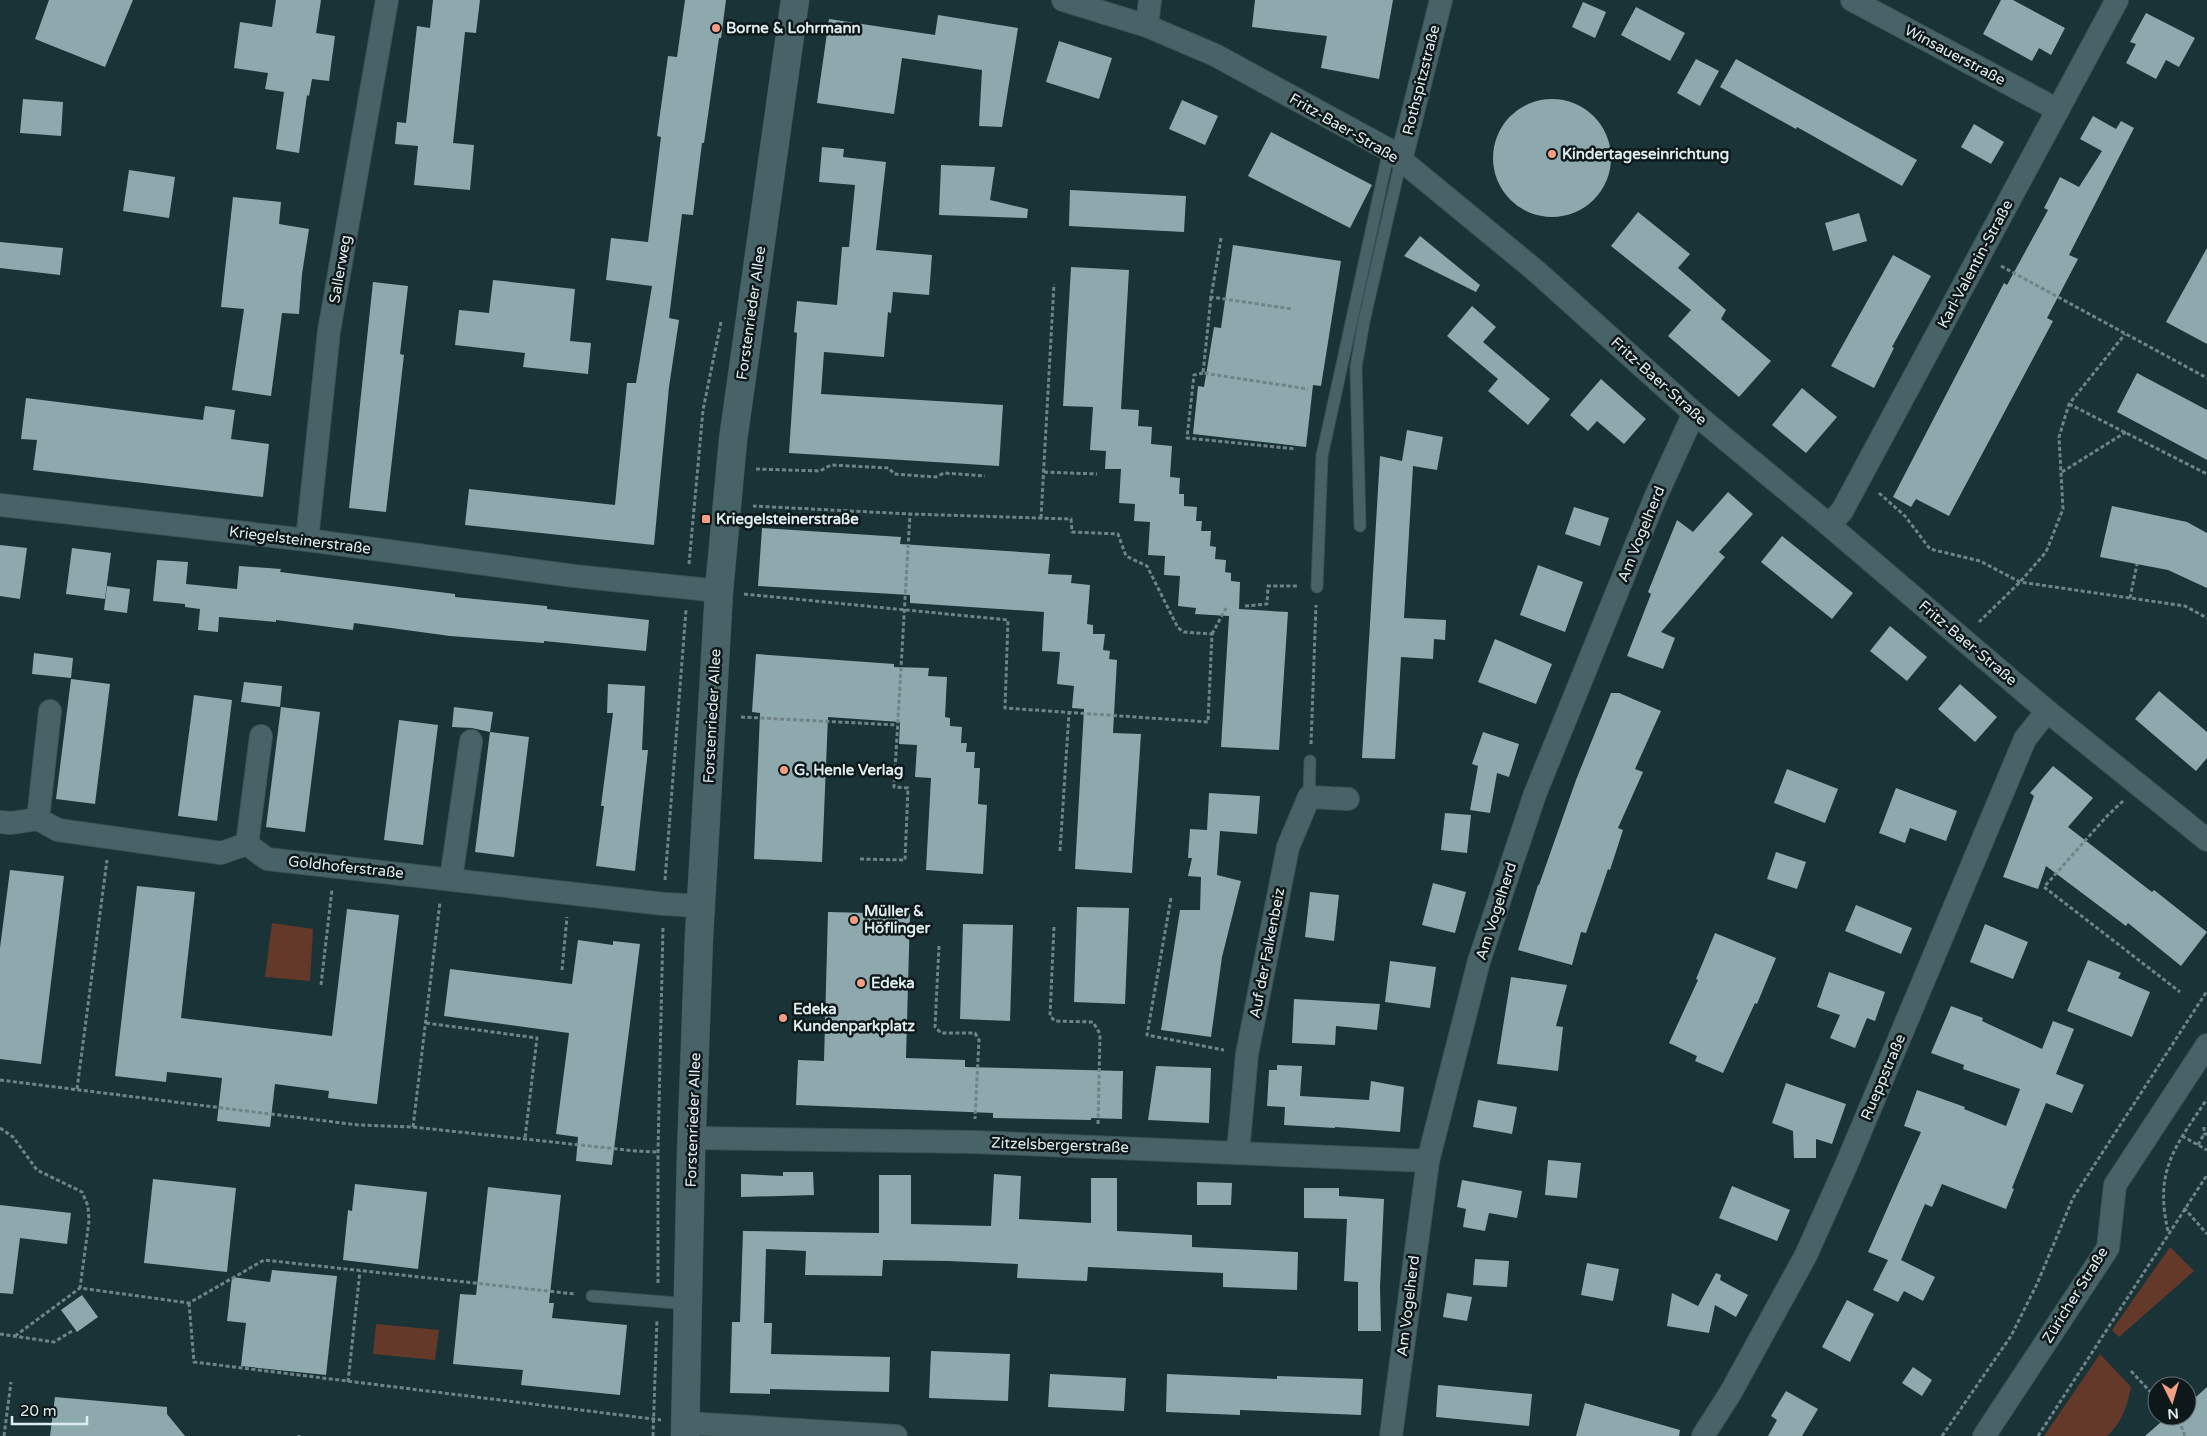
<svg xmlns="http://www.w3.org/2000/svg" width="2207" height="1436" viewBox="0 0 2207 1436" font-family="'Varela Round',sans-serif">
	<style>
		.green { fill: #64392a }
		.building { fill: #8da9ae }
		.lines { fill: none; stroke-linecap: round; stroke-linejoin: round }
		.service-casing { stroke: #3b5154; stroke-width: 13 }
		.minor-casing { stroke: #3b5154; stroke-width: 24 }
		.tertiary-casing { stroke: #3b5154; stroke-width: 29 }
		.path { stroke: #6f8487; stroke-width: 3; stroke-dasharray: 4 2.5; stroke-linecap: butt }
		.service { stroke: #486367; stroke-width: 11 }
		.minor { stroke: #486367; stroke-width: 22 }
		.tertiary { stroke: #486367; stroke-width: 28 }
		.poi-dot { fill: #f39f83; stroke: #0e181a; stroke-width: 2 }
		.labels { text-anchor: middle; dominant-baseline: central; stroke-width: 5; stroke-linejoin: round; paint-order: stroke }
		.poi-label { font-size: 15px; font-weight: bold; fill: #deedef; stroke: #0e181a; text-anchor: start }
		.street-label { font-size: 15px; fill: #deedef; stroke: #0e181a }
	</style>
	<rect width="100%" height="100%" fill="#193337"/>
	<g class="green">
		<path d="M272 923 313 929 310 981 265 977Z"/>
		<path d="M2170 1247 2194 1271 2119 1337 2112 1330Z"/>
		<path d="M376 1324 439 1330 435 1360 373 1354Z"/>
		<path d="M2100 1354 2131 1387C2127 1407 2122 1422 2107 1436H2044Z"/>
	</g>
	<g class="building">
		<path d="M49 0H133L105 67 35 39Z"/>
		<path d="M276 0H321L316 33 335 36 329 81 312 79 309 96 307 95 299 153 276 149 284 92 265 89 268 73 234 68 240 22 272 27Z"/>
		<path d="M433 0H480L476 33 465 32 453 143 474 145 470 190 414 185 418 146 395 144 397 122 406 123 417 26 430 28Z"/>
		<path d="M685 0H726L721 38H719L704 143H702L693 215 682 214 669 318 679 320 669 387 654 545 465 525 469 489 615 505 627 383H636L652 286 606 280 611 238 648 242 661 137 657 136 668 56 677 57Z"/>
		<path d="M1255 0H1393L1379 79 1321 68 1327 36 1252 27Z"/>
		<path d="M2001 0H2013L2065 28 2051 55 2039 48 2032 61 1983 34Z"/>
		<path d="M1583 2 1606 12 1595 38 1572 27Z"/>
		<path d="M1636 7 1685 33 1670 61 1621 35Z"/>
		<path d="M2146 13 2195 38 2179 67 2166 60 2156 79 2126 63 2136 44 2130 42Z"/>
		<path d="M938 15 1018 28 1002 127 979 126 982 70 902 58 894 114 817 103 829 19 935 35Z"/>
		<path d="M1059 41 1112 58 1099 99 1046 82Z"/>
		<path d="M1696 59 1719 71 1700 106 1677 93Z"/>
		<path d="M1736 59 1917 160 1902 186 1797 127 1796 129 1720 87Z"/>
		<circle cx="1552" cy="158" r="59"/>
		<path d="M23 99 63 102 61 136 20 133Z"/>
		<path d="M1182 100 1218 116 1205 145 1169 129Z"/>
		<path d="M2093 116 2116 129 2121 121 2134 128 2069 255 2078 259 2047 318 2053 321 1949 516 1916 499 1911 507 1893 497 2004 283 2007 285 2048 210 2044 208 2060 177 2079 187 2102 151 2080 139Z"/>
		<path d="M1974 124 2004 142 1991 164 1961 147Z"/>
		<path d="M1271 132 1372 185 1350 228 1248 176Z"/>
		<path d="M822 147 844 149 843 157 886 162 876 250 932 255 929 295 893 292 891 313 888 312 884 357 824 352 821 394 1003 405 999 466 789 453 797 333 794 332 797 301 837 305 842 247H849L855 185 819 182Z"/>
		<path d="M941 165 995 167 990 200 1028 209 1027 218 939 215Z"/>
		<path d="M129 170 175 177 169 218 123 211Z"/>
		<path d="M1070 190 1186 196 1184 232 1069 226Z"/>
		<path d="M233 197 281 202 279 224 309 229 302 274 299 314 282 313 271 396 232 390 244 309 221 307Z"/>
		<path d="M1638 212 1690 254 1678 268 1726 310 1721 319 1771 361 1739 397 1668 336 1691 310 1611 246Z"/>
		<path d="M1859 213 1867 241 1833 251 1825 223Z"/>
		<path d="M1420 236 1480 285 1476 292 1404 256Z"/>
		<path d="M0 242 63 248 60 275 0 268Z"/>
		<path d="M1233 245 1341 261 1321 386 1313 385 1306 447 1193 434 1198 386 1204 387 1214 327 1221 328Z"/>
		<path d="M2207 248V344L2166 322Z"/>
		<path d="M1893 255 1931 276 1892 347 1894 348 1874 388 1831 366Z"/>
		<path d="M1071 267 1129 270 1121 409 1139 410 1138 426 1152 427 1151 444 1172 446 1170 477 1180 478 1179 494H1184V506L1197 507 1196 521H1202L1201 531H1211L1210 546 1216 547 1215 559 1226 560 1225 572 1231 573V581L1240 582 1239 609 1288 612 1279 750 1221 747 1229 616 1195 614 1196 608 1178 606 1180 576 1164 575 1165 556 1148 555 1150 522 1134 521 1135 504 1119 503 1121 469H1105L1106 451 1090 450 1093 407 1063 406Z"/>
		<path d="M493 280 575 289 570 341 591 343 588 374 523 367 525 353 455 345 459 310 489 313Z"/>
		<path d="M373 282 408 286 400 354 404 355 386 512 349 508Z"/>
		<path d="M1472 306 1496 327 1483 342 1550 399 1528 425 1488 391 1498 379 1447 336Z"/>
		<path d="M2137 373 2207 410V460L2117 412Z"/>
		<path d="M1601 379 1646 419 1624 444 1597 421 1588 431 1570 415Z"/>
		<path d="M1802 388 1837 417 1806 453 1772 425Z"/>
		<path d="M26 398 203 420 205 406 235 410 231 439 269 444 263 497 33 470 37 440 21 439Z"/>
		<path d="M1407 430 1443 437 1437 470 1413 466 1404 618 1446 620 1445 640 1434 639 1433 659 1401 657 1395 759 1362 758 1380 456 1402 461Z"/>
		<path d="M1728 492 1753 514 1719 552 1725 557 1661 632 1675 638 1663 669 1627 656 1651 594 1648 592 1677 520 1693 532Z"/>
		<path d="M2112 506 2187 522 2207 533V588L2168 570 2100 557Z"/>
		<path d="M1574 507 1609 518 1600 546 1565 534Z"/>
		<path d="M762 528 901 537 900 544 1050 554 1048 574 1072 575 1071 583 1090 585 1087 624 1093 625V634H1105L1103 650 1110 651 1109 659 1117 660 1113 733 1141 734 1132 873 1075 869 1084 709 1072 708 1074 686 1057 684 1060 652 1042 651 1044 612 910 603V595L758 586Z"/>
		<path d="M1782 536 1853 593 1832 619 1761 562Z"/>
		<path d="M0 545 27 548 20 599 0 596Z"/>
		<path d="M72 548 111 553 105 599 66 594Z"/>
		<path d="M157 560 188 562 186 584 237 589 239 566 281 569 280 572 455 594V597L547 606V609L649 620 646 651 544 641V643L450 636 354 623 353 630 276 620V622L219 617 218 632 198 630 200 609 185 607V604L153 601Z"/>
		<path d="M1538 565 1583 582 1565 632 1520 615Z"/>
		<path d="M107 586 130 589 127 613 104 610Z"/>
		<path d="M1890 626 1927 657 1907 681 1870 651Z"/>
		<path d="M1495 639 1552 664 1536 704 1478 682Z"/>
		<path d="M34 653 73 658 71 678 32 674Z"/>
		<path d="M756 654 894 664V667L929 668 928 676 947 677 945 717 950 718V726L962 727 961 743H967L966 752H975L974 768H980L978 804 987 805 983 874 926 870 931 778 915 777 917 745 899 744 900 722 828 717 822 862 754 859 760 713 752 712Z"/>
		<path d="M71 679 110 684 95 804 56 799Z"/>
		<path d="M244 682 282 686 280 707 241 702Z"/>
		<path d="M608 684 645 686 642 750H648L635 871 596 866 604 806H601L613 713H607Z"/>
		<path d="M1960 684 1997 717 1975 742 1938 709Z"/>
		<path d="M2159 691 2207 732V758L2196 771 2135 719Z"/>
		<path d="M1611 693H1619L1661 711 1635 769 1643 772 1618 828 1623 830 1610 870 1608 869 1586 933 1581 932 1572 965 1518 950 1538 885H1539L1576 780Z"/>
		<path d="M194 695 232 700 217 821 178 816Z"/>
		<path d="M281 707 320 712 305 832 266 827Z"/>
		<path d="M454 707 493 712 490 732 472 728 452 727Z"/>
		<path d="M399 720 438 725 423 845 384 840Z"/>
		<path d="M490 732 529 737 514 857 475 852Z"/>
		<path d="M1483 732 1519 744 1509 777 1497 773 1490 813 1470 810 1478 766 1472 764Z"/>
		<path d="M2053 766 2093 798 2068 827 2152 892 2154 890 2207 932 2181 966 2128 923 2126 926 2046 866 2038 889 2003 877 2034 796 2030 793Z"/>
		<path d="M1787 769 1838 789 1825 823 1774 803Z"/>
		<path d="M1896 788 1957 811 1946 841 1910 828 1905 843 1879 833Z"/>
		<path d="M1209 793 1260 796 1257 834 1220 831 1217 875 1241 881 1222 957 1211 1037 1161 1030 1180 910H1200L1201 877 1188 876 1192 858H1188L1190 829 1207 830Z"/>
		<path d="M1445 813 1471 815 1467 853 1441 850Z"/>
		<path d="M1776 852 1806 862 1797 889 1767 879Z"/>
		<path d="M10 870 64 876 41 1064 0 1059V948Z"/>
		<path d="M1433 883 1466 892 1455 933 1422 925Z"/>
		<path d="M137 886 195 892 181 1018 332 1036 347 909 399 915 377 1104 328 1098 329 1091 275 1084 270 1127 217 1121 222 1078 167 1072 166 1082 115 1076Z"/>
		<path d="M1310 892 1339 895 1334 941 1305 937Z"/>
		<path d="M1856 905 1912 928 1901 954 1845 931Z"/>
		<path d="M1077 907 1129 908 1125 1004 1074 1002Z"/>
		<path d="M828 912 910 914 906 1058 965 1060V1067L1123 1071 1122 1119 1091 1118V1120L993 1118V1113L796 1105 798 1060 824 1061Z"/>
		<path d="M963 924 1013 925 1010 1021 960 1019Z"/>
		<path d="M1985 924 2028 942 2013 979 1970 962Z"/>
		<path d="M1715 933 1776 958 1757 1004 1755 1003 1723 1073 1695 1061 1697 1056 1669 1043 1698 980 1696 979Z"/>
		<path d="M578 940 613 945V941L640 944 612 1165 576 1161 578 1137 556 1134 569 1033 444 1016 450 969 572 984Z"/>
		<path d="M2088 960 2121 973 2118 978 2150 992 2132 1037 2067 1011Z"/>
		<path d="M1390 961 1436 967 1430 1008 1385 1002Z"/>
		<path d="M1829 972 1885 992 1875 1021 1867 1018 1855 1048 1830 1038 1840 1015 1817 1007Z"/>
		<path d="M1511 977 1567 985 1556 1026 1563 1027 1558 1071 1497 1064Z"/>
		<path d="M1294 999 1380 1004 1377 1030 1336 1026 1335 1045 1292 1043Z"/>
		<path d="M1951 1006 1983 1018 1982 1021 2042 1049 2053 1021 2074 1029 2056 1074 2084 1085 2072 1113 2046 1103 2012 1188 2014 1189 2006 1209 1942 1184 1932 1207 1925 1204 1901 1260 1935 1277 1923 1301 1904 1291 1898 1302 1873 1290 1888 1260 1868 1252 1921 1132 1904 1126 1917 1090 1965 1107 1964 1109 2006 1126 2020 1089 1963 1069 1964 1065 1931 1053Z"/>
		<path d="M1277 1065 1302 1066 1300 1096 1369 1100 1371 1081 1404 1087 1400 1132 1335 1127V1128L1284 1125 1285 1107 1267 1106 1269 1070H1277Z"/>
		<path d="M1156 1066 1211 1068 1209 1123 1148 1120Z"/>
		<path d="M1786 1083 1846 1104 1832 1144 1816 1139V1158H1794L1793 1131 1772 1123Z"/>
		<path d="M1478 1100 1517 1107 1512 1134 1473 1127Z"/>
		<path d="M1548 1160 1581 1163 1577 1198 1545 1195Z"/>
		<path d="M783 1172H813L814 1195 741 1197V1174L783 1176Z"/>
		<path d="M994 1174 1021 1176 1019 1219 1091 1223V1178H1117V1231L1192 1235V1247L1298 1252 1297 1290 1223 1287V1273L1088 1267 1087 1281 1017 1278 1018 1264 948 1261 883 1260 882 1276 805 1275 806 1251 766 1249 764 1323H772L771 1354 890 1357 889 1392 770 1389V1394L730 1393 732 1322H740L743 1231 879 1233V1175H911V1224L991 1226Z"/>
		<path d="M153 1179 236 1188 227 1272 144 1263Z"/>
		<path d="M1462 1180 1522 1191 1517 1218 1489 1213 1485 1231 1463 1227 1466 1209 1457 1207Z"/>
		<path d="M1197 1182 1232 1183 1231 1205H1197Z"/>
		<path d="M355 1184 427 1192 418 1269 343 1260 348 1210 352 1211Z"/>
		<path d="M1732 1186 1790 1210 1777 1241 1719 1218Z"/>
		<path d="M488 1187 561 1195 549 1303H554L552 1318 627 1325 620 1395 521 1385 523 1370 453 1364 460 1294 476 1295Z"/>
		<path d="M1304 1188H1339V1196L1384 1199 1380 1287 1381 1331H1358V1282L1344 1281 1347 1219 1304 1218Z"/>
		<path d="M0 1205 71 1213 67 1244 20 1238 13 1294 0 1293Z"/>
		<path d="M1475 1259 1509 1261 1507 1287 1473 1285Z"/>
		<path d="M1587 1263 1619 1269 1613 1301 1581 1295Z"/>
		<path d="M272 1270 337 1276 326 1375 241 1366 246 1323 227 1321 232 1277 270 1282Z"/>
		<path d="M1716 1273 1721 1275 1720 1280 1748 1295 1736 1317 1715 1305 1709 1333 1667 1326 1672 1293 1698 1306Z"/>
		<path d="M1447 1293 1472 1297 1467 1321 1443 1317Z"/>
		<path d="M82 1295 98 1317 77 1332 61 1310Z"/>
		<path d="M1847 1300 1874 1314 1850 1362 1822 1347Z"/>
		<path d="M931 1351 1010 1354 1008 1401 929 1398Z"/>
		<path d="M1913 1367 1932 1380 1922 1396 1902 1383Z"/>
		<path d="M1050 1374 1126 1378 1124 1411 1048 1407Z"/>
		<path d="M1167 1374 1277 1379V1376L1363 1379 1361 1415 1240 1410V1415L1166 1412Z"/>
		<path d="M1438 1385 1532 1394 1529 1426 1436 1417Z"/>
		<path d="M2207 1387V1436H2145L2168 1416H2187V1405Z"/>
		<path d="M1786 1391 1818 1409 1802 1436H1768L1777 1420 1771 1416Z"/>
		<path d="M55 1397 167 1407V1414L185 1436H50Z"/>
		<path d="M1585 1403 1680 1430 1679 1436H1576Z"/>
	</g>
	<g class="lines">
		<g class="service-casing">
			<g id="service">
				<path d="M1360 526 1356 367 1364 321 1401 160"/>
				<path d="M1317 587 1322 456 1389 150"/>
				<path d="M1309 797 1310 761"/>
				<path d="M592 1296 688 1304"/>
			</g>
		</g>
		<g class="minor-casing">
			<g id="minor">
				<path d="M1063 0 1147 26 1215 55 1389 150 1536 271 1694 413 1829 525 2047 711 2207 840"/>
				<path d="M1852 0 2058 110"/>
				<path d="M1147 26 1150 0"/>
				<path d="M1401 160 1441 0"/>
				<path d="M0 505 307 540 574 576 719 591"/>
				<path d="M1829 525 1842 511 2117 0"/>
				<path d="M307 540 329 331 387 0"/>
				<path d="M38 819 50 711"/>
				<path d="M0 822 11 823 38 819 58 830 221 853 247 844 267 859 664 904 701 906"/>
				<path d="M247 844 261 736"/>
				<path d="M451 879 471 741"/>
				<path d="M692 1138 974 1142 1428 1161"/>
				<path d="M1238 1152 1247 1054 1288 847 1309 797 1348 799"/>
				<path d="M686 1423 896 1436"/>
				<path d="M1391 1436 1428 1161 1479 961 1535 794 1656 496 1694 413"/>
				<path d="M1703 1436 1731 1392 1806 1255 1845 1168 2025 739 2047 711"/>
				<path d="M1984 1436 2108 1248 2115 1185 2207 1045"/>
			</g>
		</g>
		<g class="tertiary-casing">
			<path id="tertiary" d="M685 1436 691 1155 699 937 719 591 733 440 795 0"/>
		</g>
		<g class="path">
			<path d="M1221 238 1211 297 1292 309"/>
			<path d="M2001 266 2207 378"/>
			<path d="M1211 297 1203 373 1308 389"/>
			<path d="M1203 373 1194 375 1187 438 1296 449"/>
			<path d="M2069 404 2207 474"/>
			<path d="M756 469 820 471 831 465 889 468 894 474 936 477 944 473 985 476"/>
			<path d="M1044 472 1097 474"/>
			<path d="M2062 472 2126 432"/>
			<path d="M1879 493 1905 516 1930 549 1980 561 2020 582 2185 606 2207 618"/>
			<path d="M1041 518 1054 284"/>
			<path d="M689 564 703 410 721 322"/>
			<path d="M744 594 1008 620 1005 708 1208 722 1212 634 1184 632 1178 628 1147 566 1126 556 1118 534 1072 532 1071 519 910 514 753 506"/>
			<path d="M2130 598 2137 564"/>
			<path d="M1245 606 1267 604 1268 586H1299"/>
			<path d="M1979 622 2020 582 2046 552 2063 509 2059 437 2069 404 2125 334"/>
			<path d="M1212 634 1226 608"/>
			<path d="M741 717 897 725"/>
			<path d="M1311 744 1316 605"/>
			<path d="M2123 801 2107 816 2044 887 2180 992"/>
			<path d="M1060 851 1069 713"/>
			<path d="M860 859 905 860 908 788 894 787 910 514"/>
			<path d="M665 880 686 610"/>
			<path d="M1171 898 1147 1035 1224 1050"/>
			<path d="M1054 927 1050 1016 1055 1021 1093 1022 1100 1034 1098 1125"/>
			<path d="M939 946 935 1027 941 1033H975L979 1040 975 1119"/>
			<path d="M562 970 567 917"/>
			<path d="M321 985 332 889"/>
			<path d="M426 1023 537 1038 525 1138"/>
			<path d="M0 1080 358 1125 413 1127 636 1151 658 1152"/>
			<path d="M77 1089 107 860"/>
			<path d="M413 1127 440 902"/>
			<path d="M2204 1127V1134H2207"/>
			<path d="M0 1128 13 1137 37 1170 82 1192 88 1206 89 1221 80 1288 189 1303 264 1260 575 1294"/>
			<path d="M2182 1136 2207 1150"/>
			<path d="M2198 1145 2204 1134"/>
			<path d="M2184 1208 2207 1234"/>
			<path d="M2168 1231C2154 1170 2175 1147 2207 1099"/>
			<path d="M658 1283V1152L663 927"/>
			<path d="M189 1303 194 1362 661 1420"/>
			<path d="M0 1334 54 1342 72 1331"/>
			<path d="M15 1336 80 1288"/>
			<path d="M2131 1371 2157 1399"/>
			<path d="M348 1382 360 1271"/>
			<path d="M2173 1416 2181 1425 2185 1436"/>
			<path d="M4 1436 11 1382"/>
			<path d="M299 1436V1435"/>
			<path d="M653 1436 657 1319"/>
			<path d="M1942 1436 2011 1336 2037 1284 2073 1198 2207 991"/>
			<path d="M2038 1436 2207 1175"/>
		</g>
		<use href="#service" class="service"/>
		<use href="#minor" class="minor"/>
		<use href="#tertiary" class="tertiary"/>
	</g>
	<g class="poi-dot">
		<circle cx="716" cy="28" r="5"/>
		<circle cx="1552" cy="154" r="5"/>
		<rect x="701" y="514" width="10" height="10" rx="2.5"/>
		<circle cx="784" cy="770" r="5"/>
		<circle cx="854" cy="920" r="5"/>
		<circle cx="861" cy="983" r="5"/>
		<circle cx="783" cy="1018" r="5"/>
	</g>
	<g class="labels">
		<g class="poi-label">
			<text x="726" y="28">Borne &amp; Lohrmann</text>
			<text x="1562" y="154">Kindertageseinrichtung</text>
			<text x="716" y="519">Kriegelsteinerstraße</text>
			<text x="794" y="770">G. Henle Verlag</text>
			<text x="864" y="911">Müller &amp;<tspan x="864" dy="17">Höflinger</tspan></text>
			<text x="871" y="983">Edeka</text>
			<text x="793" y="1009">Edeka<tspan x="793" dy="17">Kundenparkplatz</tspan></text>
		</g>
		<g class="street-label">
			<text transform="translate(1955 55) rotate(28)">Winsauerstraße</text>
			<text transform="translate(1421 80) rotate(-76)">Rothspitzstraße</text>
			<text transform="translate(1344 128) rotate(30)">Fritz-Baer-Straße</text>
			<text transform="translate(1975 264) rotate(-62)">Karl-Valentin-Straße</text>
			<text transform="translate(340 269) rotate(-80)">Sallerweg</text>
			<text transform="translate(751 313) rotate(-82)">Forstenrieder Allee</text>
			<text transform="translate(1659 381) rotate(42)">Fritz-Baer-Straße</text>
			<text transform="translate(1641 534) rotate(-68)">Am Vogelherd</text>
			<text transform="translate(300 540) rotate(7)">Kriegelsteinerstraße</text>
			<text transform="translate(1968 643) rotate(40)">Fritz-Baer-Straße</text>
			<text transform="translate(712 716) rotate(-87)">Forstenrieder Allee</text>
			<text transform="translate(346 867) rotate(6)">Goldhoferstraße</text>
			<text transform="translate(1496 911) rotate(-72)">Am Vogelherd</text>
			<text transform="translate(1267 953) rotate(-79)">Auf der Falkenbeiz</text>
			<text transform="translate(1883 1077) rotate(-67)">Rueppstraße</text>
			<text transform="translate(693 1120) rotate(-88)">Forstenrieder Allee</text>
			<text transform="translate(1060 1145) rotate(2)">Zitzelsbergerstraße</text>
			<text transform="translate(2075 1295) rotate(-58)">Züricher Straße</text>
			<text transform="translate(1408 1306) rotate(-83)">Am Vogelherd</text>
		</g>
	</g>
	<g transform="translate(2172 1401) rotate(175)"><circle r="24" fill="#0e181a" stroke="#616d6f"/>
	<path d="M0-4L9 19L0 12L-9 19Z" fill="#f39f83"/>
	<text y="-8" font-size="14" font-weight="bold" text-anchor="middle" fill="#deedef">N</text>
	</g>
	<path d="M12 1416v8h75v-8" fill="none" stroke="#deedef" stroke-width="2.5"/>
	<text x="20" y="1416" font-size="15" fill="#deedef" stroke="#0e181a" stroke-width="4" paint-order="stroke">20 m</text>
</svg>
